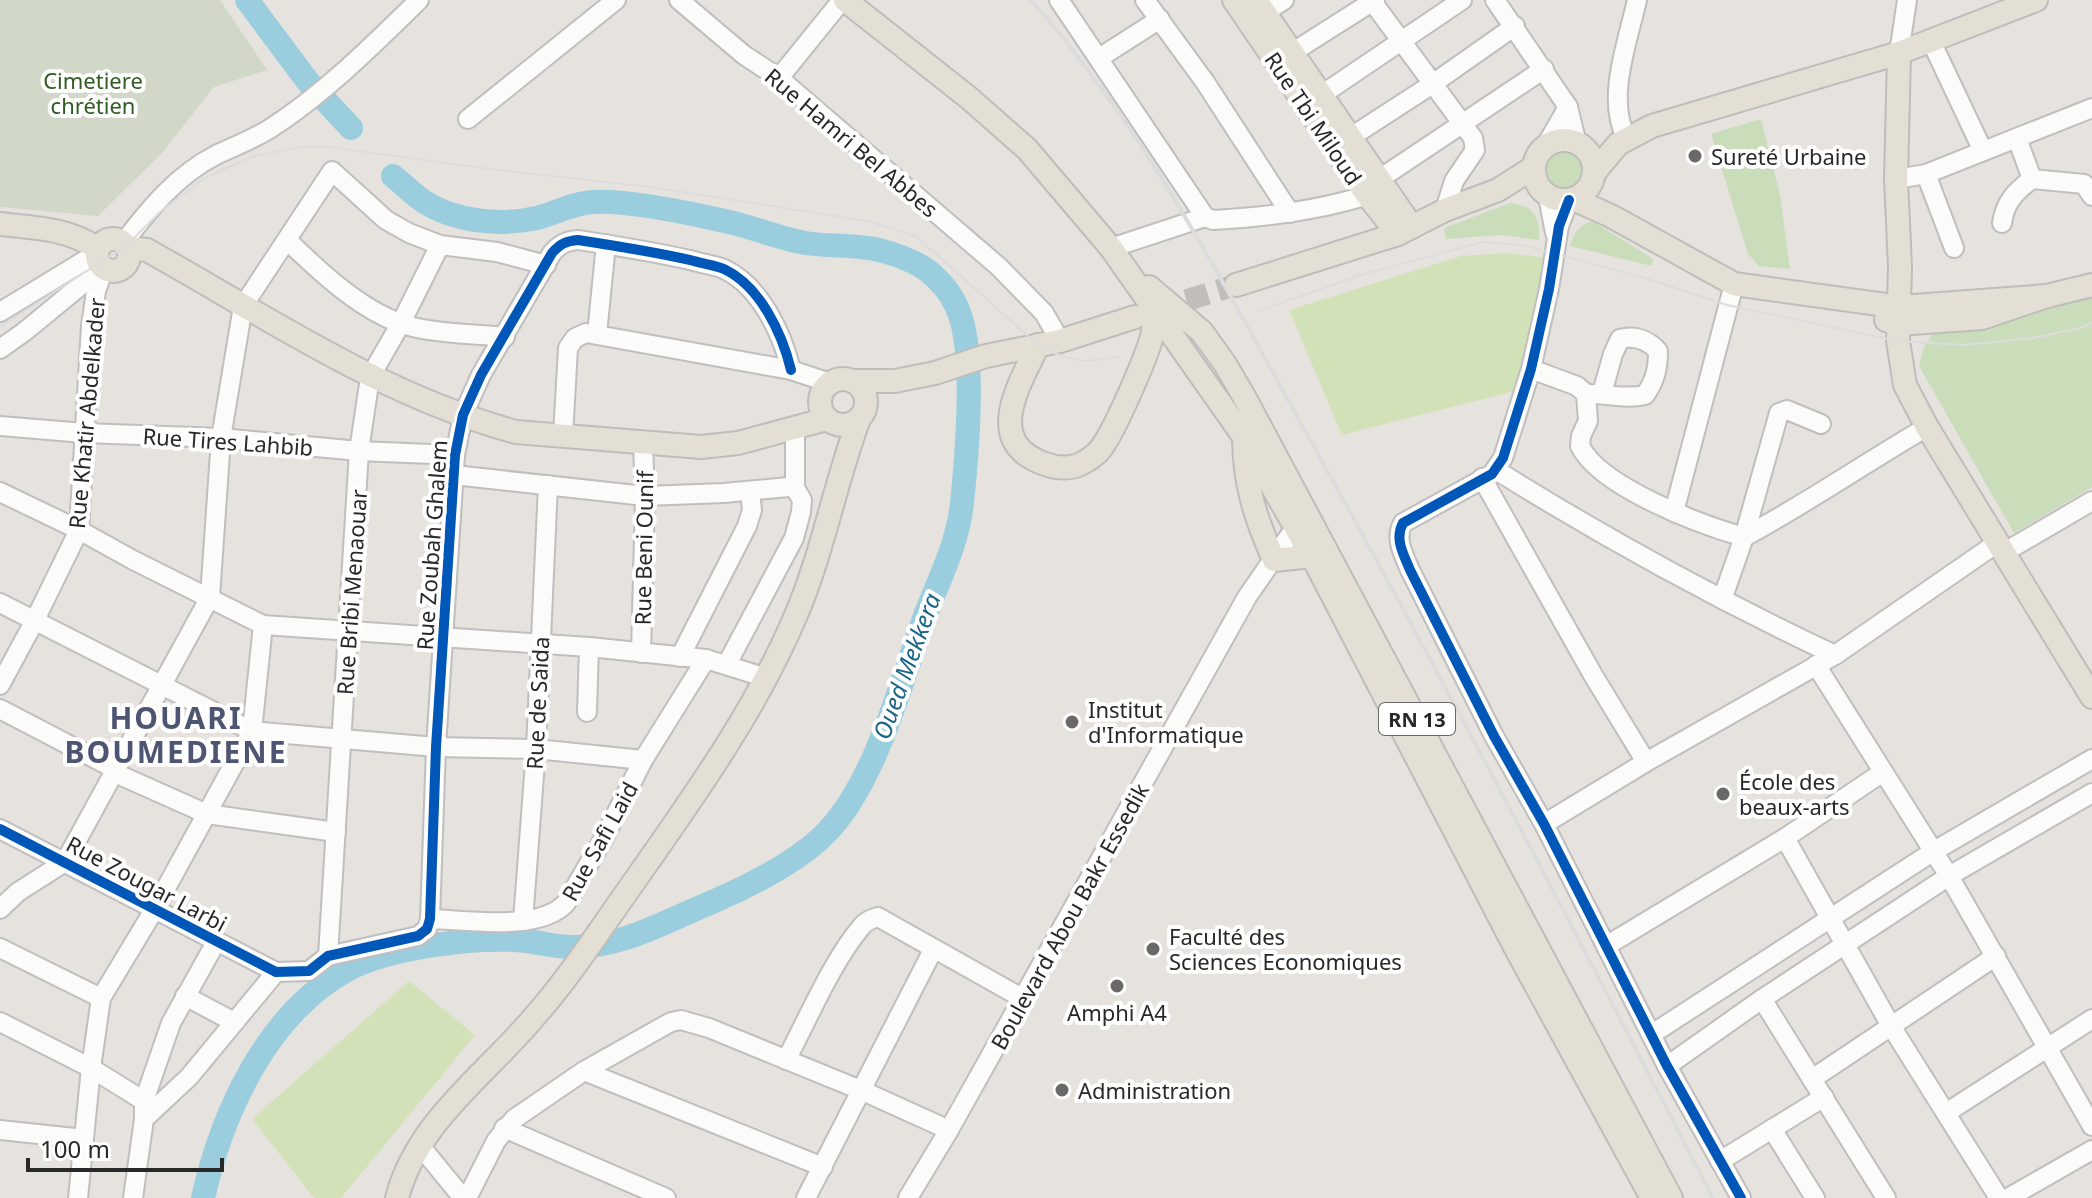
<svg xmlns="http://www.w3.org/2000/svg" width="2092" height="1198" viewBox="0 0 2092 1198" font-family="'Noto Sans',sans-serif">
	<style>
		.green { fill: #caddba }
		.cemetery { fill: #d2d8c7 }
		.pitch { fill: #d3e1b9 }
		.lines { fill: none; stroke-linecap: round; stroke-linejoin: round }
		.river { stroke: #9acedf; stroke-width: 24 }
		.major-tunnel { stroke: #c0bdba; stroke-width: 22; stroke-dasharray: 22 11; stroke-linecap: butt }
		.minor-casing { stroke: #c0bebf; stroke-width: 22 }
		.major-casing { stroke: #bfbdbc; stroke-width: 26 }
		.minor { stroke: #fbfbfa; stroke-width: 18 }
		.major { stroke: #e3dfd4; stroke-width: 22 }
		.tram { stroke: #dddcdd; stroke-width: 2 }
		.rail { stroke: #dddcdd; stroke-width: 4 }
		.cycleway-casing { stroke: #fff; stroke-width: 15 }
		.cycleway { stroke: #0057b8; stroke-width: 10 }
		.poi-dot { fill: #6a6968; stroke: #fff; stroke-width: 3 }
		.labels { text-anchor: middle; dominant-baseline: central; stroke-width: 8; stroke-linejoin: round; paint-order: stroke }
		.shield { fill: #fff; stroke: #686868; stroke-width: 2 }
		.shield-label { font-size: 20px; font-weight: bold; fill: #282828 }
		.park-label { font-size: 22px; fill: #2e5b21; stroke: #fff }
		.street-label { font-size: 22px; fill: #282828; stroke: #fff }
		.poi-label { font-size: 22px; fill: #282828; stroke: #fff; text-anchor: start }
		.water-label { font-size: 24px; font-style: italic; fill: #1c6587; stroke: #fff }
		.district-label { font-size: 30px; font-weight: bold; letter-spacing: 2px; fill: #4e5573; stroke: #fff }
	</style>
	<rect width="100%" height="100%" fill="#e6e2de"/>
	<g class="green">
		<path d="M1761 119 1780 195 1790 269 1759 266 1748 254 1711 134Z"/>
		<circle cx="1562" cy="168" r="21"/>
		<path d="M1510 203C1534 206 1540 216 1539 240L1502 235 1446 239 1444 228Z"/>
		<path d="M1589 222H1594L1653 259 1652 266 1570 246C1574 233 1576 228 1589 222Z"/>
		<path d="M2092 295V487L2014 533 1919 366 1923 349 1934 331 2040 311Z"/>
	</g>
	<path class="cemetery" d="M0 0H220L267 70 214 87 161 154 98 216 0 207Z"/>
	<g class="pitch">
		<path d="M1506 253 1545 258 1536 314 1515 391 1342 435 1289 310 1461 256Z"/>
		<path d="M409 981 475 1035 341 1198H314L252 1119Z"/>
	</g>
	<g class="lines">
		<g class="river">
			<path d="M247 0 309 83 351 128"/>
			<path d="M203 1198C222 1113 266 1016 345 971 388 947 478 936 527 941 543 943 559 948 576 947 622 945 654 927 696 909 737 892 791 867 823 836 873 788 899 689 922 624 936 585 958 545 962 503 967 454 975 365 961 318 956 302 947 288 935 277 921 263 901 256 883 251 858 244 831 247 805 243 779 238 755 228 729 222 694 214 629 200 593 202 573 203 556 213 537 218 501 226 455 222 423 201 413 194 403 184 393 176"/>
		</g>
		<path class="major-tunnel" d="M1155 310 1236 285"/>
		<g class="minor-casing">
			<g id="minor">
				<path d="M679 0 744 55 779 78 999 267 1044 313 1060 341"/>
				<path d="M1059 0 1205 217 1213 220C1269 217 1324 210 1377 192"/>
				<path d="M1145 0 1205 82 1290 213"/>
				<path d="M1371 0 1473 138 1475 150 1454 181 1445 210"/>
				<path d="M1495 0 1568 107"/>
				<path d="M1264 13 1284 0"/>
				<path d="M1931 41 1983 151"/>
				<path d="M1899 53 1907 0"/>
				<path d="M1099 58 1160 19"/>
				<path d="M1282 59 1375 0"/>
				<path d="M779 78 842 0"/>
				<path d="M1311 102 1462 0"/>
				<path d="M468 119 616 0"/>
				<path d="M2017 138 2032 179"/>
				<path d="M1627 139C1605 100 1628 41 1637 0"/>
				<path d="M1340 144 1431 85 1515 26"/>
				<path d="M1545 147 1568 107 1577 144"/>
				<path d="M1926 174 1954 248"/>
				<path d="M1896 179 1926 174 2092 108"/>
				<path d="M1378 180 1544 69"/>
				<path d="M1548 196 1555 233"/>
				<path d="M1569 200 1559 226 1549 289 1531 369 1503 458 1492 474 1403 523C1394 539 1404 555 1410 570L1494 736 1544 824 1667 1066 1741 1198"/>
				<path d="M2002 223C2005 202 2015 192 2032 179L2084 184 2092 196"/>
				<path d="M287 240C320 272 366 316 413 327 442 334 475 334 505 337"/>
				<path d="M124 242C150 208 177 175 216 155 235 146 254 139 271 128 325 93 373 45 419 0"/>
				<path d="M1111 248 1205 217"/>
				<path d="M0 312 97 253"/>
				<path d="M597 334 606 244"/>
				<path d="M0 349 24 332 102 268"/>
				<path d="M1531 369 1577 386 1586 394 1588 421 1581 436 1580 446C1600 487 1701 525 1744 537 1806 504 1865 463 1927 427"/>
				<path d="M1586 394C1606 393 1625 400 1645 395 1655 381 1658 369 1658 351 1648 340 1635 335 1620 339L1613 354 1602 393"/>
				<path d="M0 426 84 433 221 438 359 451 455 455"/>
				<path d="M563 436 568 348 575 338 586 333 791 370 830 383"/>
				<path d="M1496 470C1605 538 1718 600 1835 655"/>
				<path d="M454 475 645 496 724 493 789 487 795 488"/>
				<path d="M1482 478 1593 675 1646 762"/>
				<path d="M0 492 79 530 133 560 263 625 589 647 706 659 767 678"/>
				<path d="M1674 512 1734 284"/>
				<path d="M2003 553 2092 501"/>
				<path d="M1723 597 1744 537 1779 413 1787 410 1821 424"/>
				<path d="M0 603 252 731 436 747 536 749 643 760"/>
				<path d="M641 653 645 496 643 444"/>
				<path d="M680 657 747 526 752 510 750 491"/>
				<path d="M727 664 794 538 801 512 802 500 795 488V427"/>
				<path d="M1816 665 1949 876 2092 1126"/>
				<path d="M0 685 34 622 79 530 91 326 96 291 104 269"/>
				<path d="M0 709 117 770"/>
				<path d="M587 712 589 647"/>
				<path d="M115 773 207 814 336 832"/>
				<path d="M1544 824 1646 762 1835 655 1997 543"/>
				<path d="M0 829 276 972 309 971 328 956 418 936 427 929 430 919 436 747 455 455 463 415 481 375 552 253C560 244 566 241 578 240 617 246 656 252 694 261 703 264 715 265 724 269 760 286 782 333 791 370"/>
				<path d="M1785 838 1891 1026 1999 1198"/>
				<path d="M0 909 18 892 65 862 210 597 221 438 243 306 332 171 386 220 409 233 440 245 497 252 546 265"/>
				<path d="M430 919C468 920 539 932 566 903L605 836 643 760 706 659"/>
				<path d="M523 921 536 749 548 485"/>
				<path d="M1606 946 1785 838 1883 772"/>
				<path d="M0 948 101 998"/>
				<path d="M328 956 359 451 370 377 401 323 440 245"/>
				<path d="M185 996 234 1022"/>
				<path d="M1762 999 1886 1198"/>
				<path d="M0 1022 91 1068 144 1101"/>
				<path d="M1652 1034 1934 851 2092 759"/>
				<path d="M786 1060C808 1019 832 961 862 926 866 921 871 919 878 917L1022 998"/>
				<path d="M1667 1066 1762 999 1949 876 2092 793"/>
				<path d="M584 1071 823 1167"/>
				<path d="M1812 1079 1996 956"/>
				<path d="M1946 1113 2092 1019"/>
				<path d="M144 1119 189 1077 276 972"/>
				<path d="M504 1128 666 1198"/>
				<path d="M1772 1129 1815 1198"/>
				<path d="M0 1130 84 1139"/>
				<path d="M421 1147 463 1198"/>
				<path d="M1720 1161 1824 1097"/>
				<path d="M78 1198 91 1068 101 998 154 910 252 731 263 625"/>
				<path d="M133 1198 144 1119V1101L171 1023 216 942"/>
				<path d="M467 1198 496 1141 514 1119 584 1071 671 1022 681 1020 709 1028 863 1091 949 1130"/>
				<path d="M806 1198 933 950"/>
				<path d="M908 1198 949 1130 1247 597 1301 519"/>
				<path d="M2008 1198 2092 1150"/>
			</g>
		</g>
		<g class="major-casing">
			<g id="major">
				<path d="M845 0 969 98 1027 149 1111 248 1244 437 1312 556 1515 947 1652 1198"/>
				<path d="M1234 0 1367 195 1398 234"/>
				<path d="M1256 0 1412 227"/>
				<path d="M1899 53 1896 179 1900 267 1898 341 1905 385 1927 427 2092 697"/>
				<circle cx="1564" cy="170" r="30"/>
				<path d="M1594 173 1618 144 1652 126 1899 53 2036 0"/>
				<path d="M1573 199 1611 216 1734 284 1900 307 2047 296"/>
				<path d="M0 224C35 228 68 228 98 249"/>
				<circle cx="113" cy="255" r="16"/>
				<path d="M128 248 147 250C267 317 383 396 516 432L701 447 738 443 827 419"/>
				<path d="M1236 285 1398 234 1445 210 1498 190 1534 167"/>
				<path d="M1149 287 1202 332 1225 364 1246 400 1671 1198"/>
				<path d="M1886 320 1898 324 1982 318 2047 296 2092 285"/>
				<path d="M1038 345C1020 384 982 442 1045 464 1059 469 1074 469 1086 461 1093 457 1100 451 1104 444 1116 426 1150 351 1153 331 1154 323 1153 314 1151 306"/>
				<circle cx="843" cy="402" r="23"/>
				<path d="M854 381H895L935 373 986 356 1060 341 1135 317"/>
				<path d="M1244 441C1245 487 1256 519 1274 560L1312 556"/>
				<path d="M397 1198C417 1121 487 1074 535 1016 572 974 603 925 636 879 694 796 756 710 796 615 823 552 835 483 859 419"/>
			</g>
		</g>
		<use href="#minor" class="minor"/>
		<use href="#major" class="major"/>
		<g class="tram">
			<path d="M1258 311 1364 274 1483 242 1522 245 1642 277 1727 305 1898 341 1964 345 2033 338 2081 328 2092 323"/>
			<path d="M0 327 127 245 161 211 205 178 254 156 301 147H330L482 168 650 187 867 221 916 236 1038 345C1070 362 1085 364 1120 356"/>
		</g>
		<path class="rail" d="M1031 0C1146 130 1225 287 1309 438 1449 689 1581 943 1713 1198"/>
		<g class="cycleway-casing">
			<g id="cycleway">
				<path d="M1569 200 1559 226 1549 289 1531 369 1503 458 1492 474 1403 523C1394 539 1404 555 1410 570L1494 736 1544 824 1667 1066 1741 1198"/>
				<path d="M0 829 276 972 309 971 328 956 418 936 427 929 430 919 436 747 455 455 463 415 481 375 552 253C560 244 566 241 578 240 617 246 656 252 694 261 703 264 715 265 724 269 760 286 782 333 791 370"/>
			</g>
		</g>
		<use href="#cycleway" class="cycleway"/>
	</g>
	<g class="poi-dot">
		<circle cx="1695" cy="156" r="8"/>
		<circle cx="1072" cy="722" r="8"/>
		<circle cx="1723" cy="794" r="8"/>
		<circle cx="1153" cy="949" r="8"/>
		<circle cx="1117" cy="986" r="8"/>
		<circle cx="1062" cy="1090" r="8"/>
	</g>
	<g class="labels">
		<rect class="shield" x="1379" y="703" width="76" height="32" rx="6"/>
		<g class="shield-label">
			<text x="1417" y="719">RN 13</text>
		</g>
		<g class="park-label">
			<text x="93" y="80">Cimetiere<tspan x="93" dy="25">chrétien</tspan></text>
		</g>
		<g class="street-label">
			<text transform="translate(1314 118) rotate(56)">Rue Tbi Miloud</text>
			<text transform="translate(852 142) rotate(40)">Rue Hamri Bel Abbes</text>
			<text transform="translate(86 413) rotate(-85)">Rue Khatir Abdelkader</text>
			<text transform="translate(228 441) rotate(4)">Rue Tires Lahbib</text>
			<text transform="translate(431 545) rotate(-86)">Rue Zoubah Ghalem</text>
			<text transform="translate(643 548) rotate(-89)">Rue Beni Ounif</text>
			<text transform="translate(351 592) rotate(-86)">Rue Bribi Menaouar</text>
			<text transform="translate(537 703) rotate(-87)">Rue de Saida</text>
			<text transform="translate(599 841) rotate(-61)">Rue Safi Laid</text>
			<text transform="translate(147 883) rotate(28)">Rue Zougar Larbi</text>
			<text transform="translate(1069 916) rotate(-61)">Boulevard Abou Bakr Essedik</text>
		</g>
		<g class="poi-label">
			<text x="1711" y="156">Sureté Urbaine</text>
			<text x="1088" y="709">Institut<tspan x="1088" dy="25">d'Informatique</tspan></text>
			<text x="1739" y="781">École des<tspan x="1739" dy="25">beaux-arts</tspan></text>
			<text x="1169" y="936">Faculté des<tspan x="1169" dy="25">Sciences Economiques</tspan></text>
			<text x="1117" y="1012" text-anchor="middle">Amphi A4</text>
			<text x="1078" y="1090">Administration</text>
		</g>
		<g class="water-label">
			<text transform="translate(906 666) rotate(-70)">Oued Mekkera</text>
		</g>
		<g class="district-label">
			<text x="176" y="717">HOUARI<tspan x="176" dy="34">BOUMEDIENE</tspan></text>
		</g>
	</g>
	<path d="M28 1158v12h194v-12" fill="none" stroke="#282828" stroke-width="4"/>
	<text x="40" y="1158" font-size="24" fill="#282828" stroke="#ffffff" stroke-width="6" paint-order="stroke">100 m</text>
</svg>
